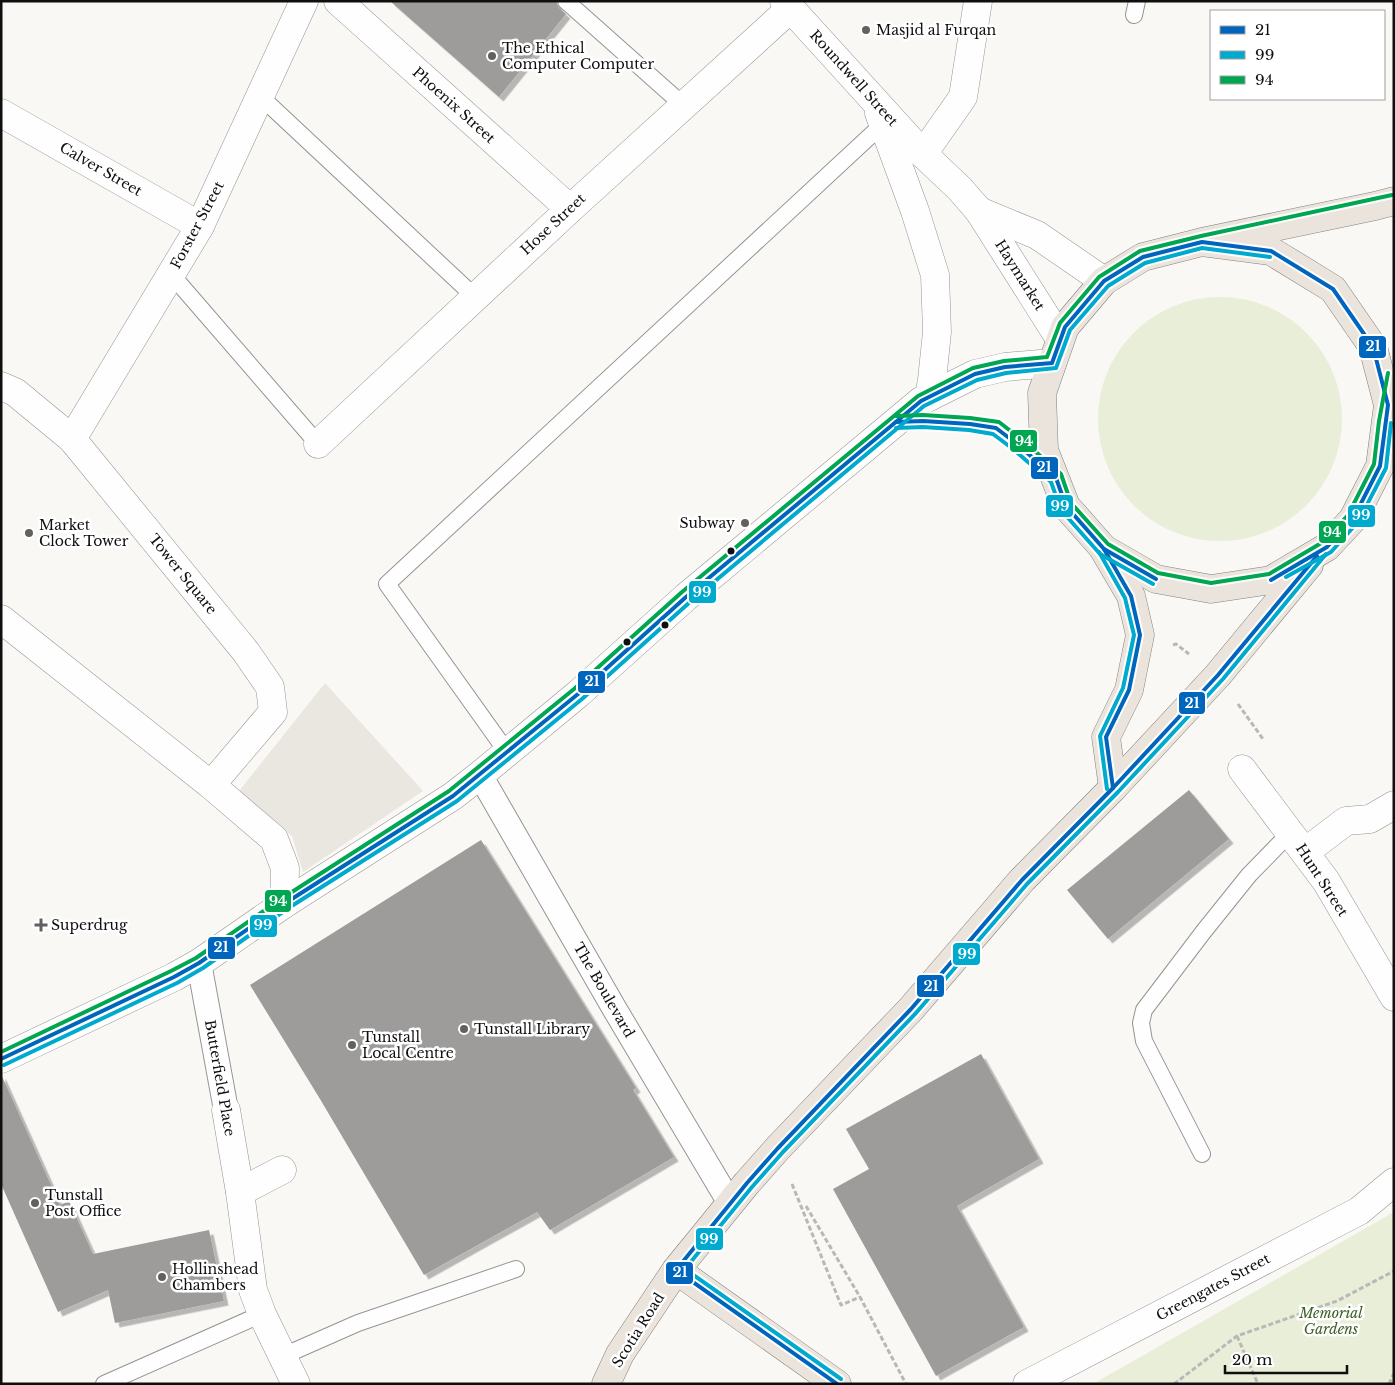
<svg xmlns="http://www.w3.org/2000/svg" width="1395" height="1385" viewBox="0 0 1395 1385" font-family="'Libre Baskerville',serif">
	<style>
		.green { fill: #e8eed7 }
		.plaza { fill: #eae6e0 }
		.building { fill: #9e9c9a; filter: url(#shadow) }
		.lines { fill: none; stroke-linecap: round; stroke-linejoin: round }
		.service-casing { stroke: #959493; stroke-width: 18 }
		.pedestrian-casing { stroke: #959493; stroke-width: 26 }
		.minor-casing { stroke: #959493; stroke-width: 29 }
		.tertiary-casing { stroke: #959493; stroke-width: 29 }
		.primary-casing { stroke: #828180; stroke-width: 29 }
		.path { stroke: #b9b8b8; stroke-width: 3; stroke-dasharray: 5 2.5; stroke-linecap: butt }
		.service { stroke: #fefefe; stroke-width: 16 }
		.pedestrian { stroke: #fefefe; stroke-width: 24 }
		.minor { stroke: #fefefe; stroke-width: 28 }
		.tertiary { stroke: #fefefe; stroke-width: 28 }
		.primary { stroke: #ebe4dc; stroke-width: 28 }
		.bus-1-casing { stroke: #fff; stroke-width: 8 }
		.bus-2-casing { stroke: #fff; stroke-width: 8 }
		.bus-3-casing { stroke: #fff; stroke-width: 8 }
		.bus-1 { stroke: #0065bd; stroke-width: 4 }
		.bus-2 { stroke: #00a9ce; stroke-width: 4 }
		.bus-3 { stroke: #00a651; stroke-width: 4 }
		.poi-dot { fill: #616160; stroke: #fff; stroke-width: 2 }
		.bus-dot { fill: #0f0f0f; stroke: #fff; stroke-width: 2 }
		.labels { text-anchor: middle; dominant-baseline: central; stroke-width: 5; stroke-linejoin: round; paint-order: stroke }
		.poi-label { font-size: 14px; fill: #0f0f0f; stroke: #fff; text-anchor: start }
		.street-label { font-size: 14px; fill: #0f0f0f; stroke: #fff }
		.park-label { font-size: 14px; font-style: italic; fill: #3c6025; stroke: #fff }
		.line-badge { stroke: #fff; stroke-width: 2 }
		.badge-label { font-size: 14px; text-anchor: middle; font-weight: bold; fill: #fff }
	</style>
	<defs>
		<filter id="shadow"><feDropShadow dx="4.5" dy="4.5" stdDeviation="0" flood-color="#0004"/></filter>
	</defs>
	<rect width="100%" height="100%" fill="#faf8f5"/>
	<g class="green">
		<circle cx="1220" cy="419" r="122"/>
		<path d="M1394 1212V1384H1093Z"/>
	</g>
	<path class="plaza" d="M325 683 423 791 303 872 292 836 239 791Z"/>
	<g class="building">
		<path d="M390 1H556L559 8 566 14 499 97Z"/>
		<path d="M1189 790 1229 839 1108 939 1067 890Z"/>
		<path d="M481 840 636 1088 633 1090 674 1157 550 1230 537 1212 424 1275 320 1099 250 985Z"/>
		<path d="M981 1054 1039 1159 957 1206 1024 1327 936 1376 833 1189 869 1169 846 1129Z"/>
		<path d="M1 1074 60 1205 69 1201 93 1254 209 1230 224 1301 115 1323 108 1290 58 1312 1 1184Z"/>
	</g>
	<g class="lines">
		<g class="service-casing">
			<g id="service">
				<path d="M566 1 683 105"/>
				<path d="M1134 15 1137 1"/>
				<path d="M260 96 475 297"/>
				<path d="M171 274 318 444"/>
				<path d="M897 422 923 421 970 424 996 428 1017 444 1048 472"/>
				<path d="M507 752 387 584 883 124"/>
				<path d="M1202 1154 1144 1041 1141 1023 1144 1010 1204 931 1249 875 1290 833"/>
				<path d="M283 1356 358 1323 516 1269"/>
				<path d="M104 1384 262 1314"/>
			</g>
		</g>
		<g class="pedestrian-casing">
			<g id="pedestrian">
				<path d="M480 775 614 1008 730 1203"/>
				<path d="M199 963 226 1110"/>
			</g>
		</g>
		<g class="minor-casing">
			<g id="minor">
				<path d="M338 1 570 209"/>
				<path d="M1 113 200 226"/>
				<path d="M923 154 963 97 978 1"/>
				<path d="M1 386 15 392 72 439 246 652 270 687 273 712 211 785"/>
				<path d="M72 439 200 226 304 1"/>
				<path d="M318 444 570 209 791 8"/>
				<path d="M1 619 211 785 274 839 285 868 284 904"/>
				<path d="M1242 769 1326 881 1394 997"/>
				<path d="M1305 852 1346 821 1370 819 1394 805"/>
				<path d="M226 1110 240 1192 253 1290 262 1314 296 1384"/>
				<path d="M240 1192 282 1170"/>
				<path d="M1027 1384 1359 1211 1394 1182"/>
			</g>
		</g>
		<g class="tertiary-casing">
			<g id="tertiary">
				<path d="M784 1 923 154 960 189 979 211 1060 339"/>
				<path d="M879 113 915 211 935 275 937 332 932 380 929 397"/>
				<path d="M979 211 1037 235 1104 281"/>
				<path d="M1 1059 174 977 199 963 284 904 453 796 480 775 578 694 686 597 921 401 975 374 1005 367 1052 363"/>
			</g>
		</g>
		<g class="primary-casing">
			<g id="primary">
				<path d="M1202 242 1271 251 1333 289 1373 347 1388 405 1380 466 1353 519 1327 547 1271 580 1211 589 1156 579 1104 549 1066 506 1044 450 1042 393 1065 327 1104 281 1143 257 1202 242 1375 206 1394 201"/>
				<path d="M1104 550 1131 596 1140 635 1129 690 1106 737 1113 788"/>
				<path d="M676 1270 837 1384"/>
				<path d="M606 1384 620 1354 676 1270 747 1183 778 1148 911 1009 1022 880 1113 788 1218 675 1309 565"/>
			</g>
		</g>
		<g class="path">
			<path d="M1173 645 1176 644 1189 654"/>
			<path d="M1238 704 1263 739"/>
			<path d="M792 1184 841 1305 860 1297"/>
			<path d="M806 1206 860 1297 906 1384"/>
			<path d="M1237 1336 1258 1384"/>
			<path d="M1174 1384 1237 1336 1337 1301 1394 1271"/>
			<path d="M1389 1384 1394 1373"/>
		</g>
		<use href="#service" class="service"/>
		<use href="#pedestrian" class="pedestrian"/>
		<use href="#minor" class="minor"/>
		<use href="#tertiary" class="tertiary"/>
		<use href="#primary" class="primary"/>
		<g class="bus-1-casing">
			<g id="bus-1">
				<path d="M896 422 923 421 970 424 996 428 1017 444 1056 478 1066 506 1104 549 1156 579"/>
				<path d="M1104 549 1131 596 1140 635 1129 690 1106 737 1113 788"/>
				<path d="M1 1059 174 977 199 963 284 904 453 796 578 694 686 597 921 401 975 374 1005 367 1052 363 1065 327 1104 281 1143 257 1202 242 1271 251 1333 289 1373 347 1388 405 1380 466 1353 519 1327 547 1271 580"/>
				<path d="M837 1384 676 1270 747 1183 778 1148 911 1009 1022 880 1113 788 1218 675 1317 556"/>
			</g>
		</g>
		<g class="bus-2-casing">
			<g id="bus-2">
				<path d="M896 428 923 427 969 430 993 434 1013 449 1051 482 1061 510 1100 554 1153 584"/>
				<path d="M1099 552 1125 598 1134 635 1123 688 1100 736 1107 789"/>
				<path d="M1286 577 1331 552 1358 522 1386 468 1391 423"/>
				<path d="M4 1065 177 983 203 968 287 909 457 801 582 699 690 602 924 406 977 380 1006 373 1056 368 1070 330 1108 286 1145 263 1202 248 1270 257"/>
				<path d="M841 1379 685 1269 752 1187 783 1152 916 1013 1027 884 1118 792 1223 679 1326 554"/>
			</g>
		</g>
		<g class="bus-3-casing">
			<g id="bus-3">
				<path d="M896 416 923 415 970 418 999 422 1021 439 1061 474 1071 503 1108 544 1158 573 1211 583 1269 574 1323 542 1348 515 1374 464 1379 421 1388 373"/>
				<path d="M1 1052 171 971 196 958 281 899 449 791 574 689 682 592 918 396 973 368 1004 361 1047 357 1060 323 1099 277 1140 251 1201 236 1392 195"/>
			</g>
		</g>
		<use href="#bus-1" class="bus-1"/>
		<use href="#bus-2" class="bus-2"/>
		<use href="#bus-3" class="bus-3"/>
	</g>
	<g class="poi-dot">
		<circle cx="866" cy="30" r="5"/>
		<circle cx="492" cy="56" r="5"/>
		<circle cx="745" cy="523" r="5"/>
		<circle cx="29" cy="533" r="5"/>
		<path d="M38.5 917.5h5v5h5v5h-5v5h-5v-5h-5v-5h5z"/>
		<circle cx="464" cy="1029" r="5"/>
		<circle cx="352" cy="1045" r="5"/>
		<circle cx="35" cy="1203" r="5"/>
		<circle cx="162" cy="1277" r="5"/>
	</g>
	<g class="bus-dot">
		<circle cx="731" cy="551" r="4.5"/>
		<circle cx="665" cy="625" r="4.5"/>
		<circle cx="627" cy="642" r="4.5"/>
	</g>
	<g class="labels">
		<g class="poi-label">
			<text x="876" y="30">Masjid al Furqan</text>
			<text x="502" y="48">The Ethical<tspan x="502" dy="16">Computer Computer</tspan></text>
			<text x="735" y="523" text-anchor="end">Subway</text>
			<text x="39" y="525">Market<tspan x="39" dy="16">Clock Tower</tspan></text>
			<text x="51" y="925">Superdrug</text>
			<text x="474" y="1029">Tunstall Library</text>
			<text x="362" y="1037">Tunstall<tspan x="362" dy="16">Local Centre</tspan></text>
			<text x="45" y="1195">Tunstall<tspan x="45" dy="16">Post Office</tspan></text>
			<text x="172" y="1269">Hollinshead<tspan x="172" dy="16">Chambers</tspan></text>
		</g>
		<g class="street-label">
			<text transform="translate(854 78) rotate(48)">Roundwell Street</text>
			<text transform="translate(454 105) rotate(42)">Phoenix Street</text>
			<text transform="translate(101 169) rotate(30)">Calver Street</text>
			<text transform="translate(553 224) rotate(-43)">Hose Street</text>
			<text transform="translate(197 225) rotate(-62)">Forster Street</text>
			<text transform="translate(1020 275) rotate(58)">Haymarket</text>
			<text transform="translate(183 574) rotate(51)">Tower Square</text>
			<text transform="translate(1322 880) rotate(57)">Hunt Street</text>
			<text transform="translate(604 990) rotate(60)">The Boulevard</text>
			<text transform="translate(220 1078) rotate(80)">Butterfield Place</text>
			<text transform="translate(1213 1287) rotate(-28)">Greengates Street</text>
			<text transform="translate(638 1330) rotate(-58)">Scotia Road</text>
		</g>
		<g class="park-label">
			<text x="1331" y="1313">Memorial<tspan x="1331" dy="16">Gardens</tspan></text>
		</g>
	</g>
	<g class="line-badge">
		<rect x="1358" y="335" width="29" height="24" rx="5" fill="#0065bd"/>
		<rect x="1009" y="429" width="29" height="24" rx="5" fill="#00a651"/>
		<rect x="1030" y="456" width="29" height="24" rx="5" fill="#0065bd"/>
		<rect x="1045" y="494" width="29" height="24" rx="5" fill="#00a9ce"/>
		<rect x="1347" y="504" width="29" height="24" rx="5" fill="#00a9ce"/>
		<rect x="1318" y="520" width="29" height="24" rx="5" fill="#00a651"/>
		<rect x="688" y="580" width="29" height="24" rx="5" fill="#00a9ce"/>
		<rect x="577" y="670" width="29" height="24" rx="5" fill="#0065bd"/>
		<rect x="1178" y="691" width="28" height="24" rx="5" fill="#0065bd"/>
		<rect x="264" y="889" width="28" height="24" rx="5" fill="#00a651"/>
		<rect x="249" y="914" width="29" height="24" rx="5" fill="#00a9ce"/>
		<rect x="207" y="936" width="29" height="24" rx="5" fill="#0065bd"/>
		<rect x="952" y="942" width="29" height="24" rx="5" fill="#00a9ce"/>
		<rect x="916" y="974" width="29" height="24" rx="5" fill="#0065bd"/>
		<rect x="695" y="1227" width="29" height="24" rx="5" fill="#00a9ce"/>
		<rect x="665" y="1261" width="29" height="24" rx="5" fill="#0065bd"/>
	</g>
	<g class="badge-label">
		<text x="1373" y="351">21</text>
		<text x="1024" y="446">94</text>
		<text x="1044" y="472">21</text>
		<text x="1060" y="511">99</text>
		<text x="1361" y="520">99</text>
		<text x="1332" y="537">94</text>
		<text x="702" y="597">99</text>
		<text x="592" y="686">21</text>
		<text x="1192" y="708">21</text>
		<text x="278" y="906">94</text>
		<text x="263" y="930">99</text>
		<text x="221" y="952">21</text>
		<text x="967" y="959">99</text>
		<text x="931" y="991">21</text>
		<text x="709" y="1244">99</text>
		<text x="680" y="1277">21</text>
	</g>
	<rect width="1395" height="1385" fill="none" stroke="#0f0f0f" stroke-width="5"/>
	<rect x="1210" y="10" width="175" height="90" fill="#ffffff" stroke="#9f9f9f"/>
	<rect x="1220" y="26" width="25" height="8" fill="#0065bd" stroke="#9f9f9f"/>
	<text x="1255" y="35" font-size="15" fill="#0f0f0f">21</text>
	<rect x="1220" y="51" width="25" height="8" fill="#00a9ce" stroke="#9f9f9f"/>
	<text x="1255" y="60" font-size="15" fill="#0f0f0f">99</text>
	<rect x="1220" y="76" width="25" height="8" fill="#00a651" stroke="#9f9f9f"/>
	<text x="1255" y="85" font-size="15" fill="#0f0f0f">94</text>
	<path d="M1225 1365v8h122v-8" fill="none" stroke="#0f0f0f" stroke-width="2.5"/>
	<text x="1232" y="1365" font-size="15" fill="#0f0f0f" stroke="#ffffff" stroke-width="4" paint-order="stroke">20 m</text>
</svg>
